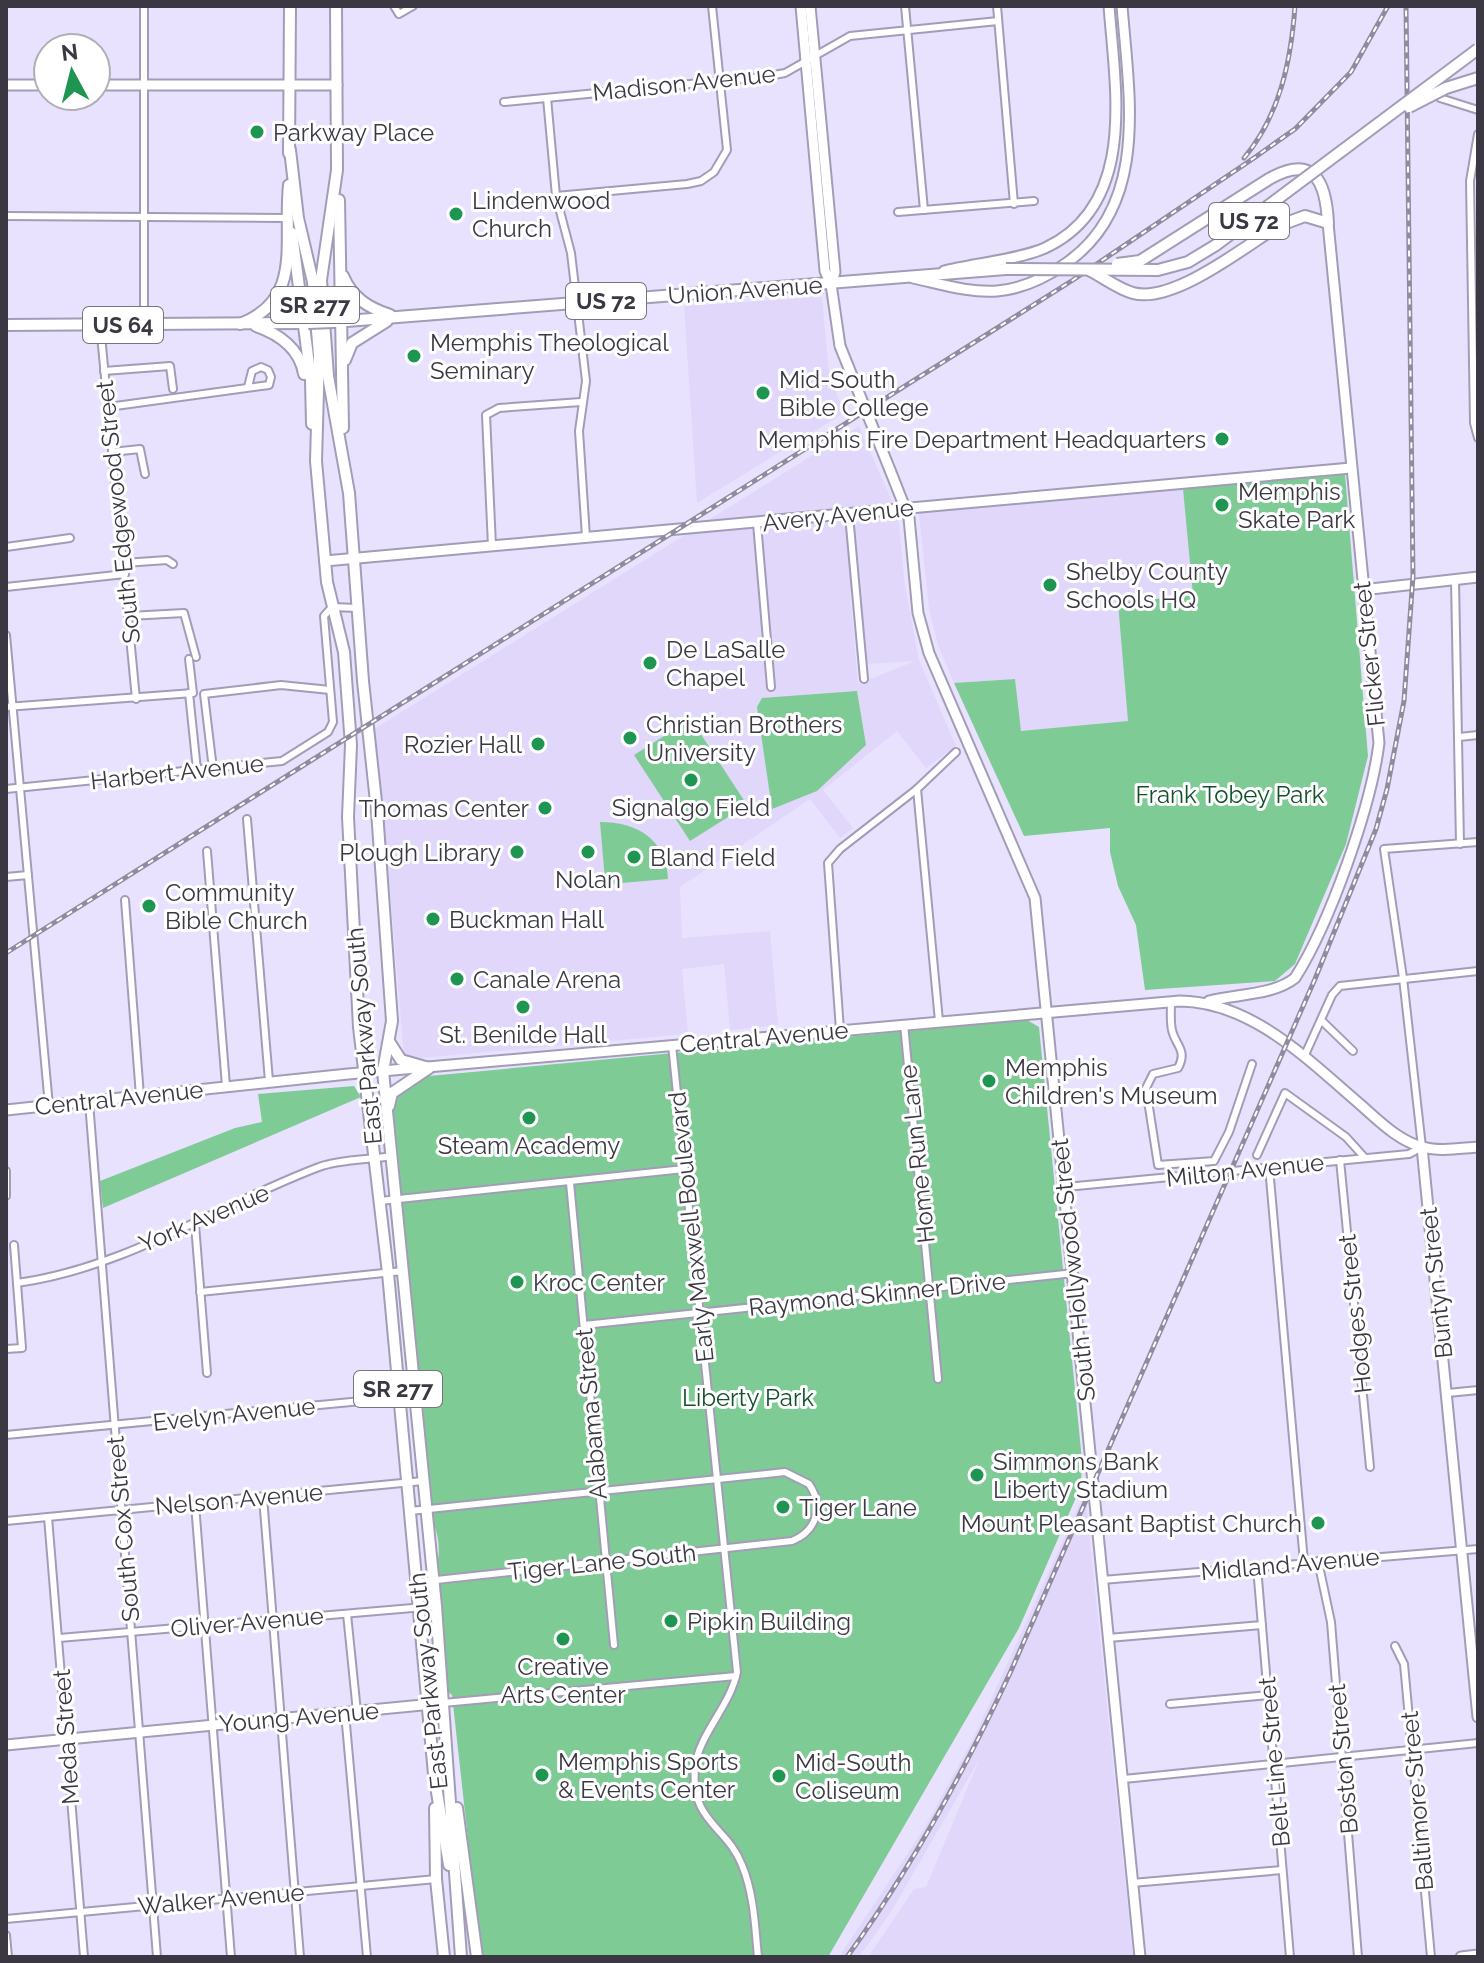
<svg xmlns="http://www.w3.org/2000/svg" width="1484" height="1963" viewBox="0 0 1484 1963" font-family="Raleway,sans-serif">
	<style>
		.built { fill: #e0d7fb; fill-rule: evenodd }
		.green { fill: #7fcb95 }
		.lines { fill: none; stroke-linecap: round; stroke-linejoin: round }
		.street-casing { stroke: #a39cb7; stroke-width: 10 }
		.secondary-casing { stroke: #a39cb7; stroke-width: 13 }
		.primary-casing { stroke: #a39cb7; stroke-width: 14 }
		.street { stroke: #fff; stroke-width: 6 }
		.secondary { stroke: #fff; stroke-width: 9 }
		.primary { stroke: #fff; stroke-width: 10 }
		.rail-casing { stroke: #908b9f; stroke-width: 5 }
		.rail { stroke: #fff; stroke-width: 2; stroke-dasharray: 6; stroke-linecap: butt }
		.secondary-bridge-casing { stroke: #a39cb7; stroke-width: 13; stroke-linecap: butt }
		.primary-bridge-casing { stroke: #a39cb7; stroke-width: 14; stroke-linecap: butt }
		.secondary-bridge { stroke: #fff; stroke-width: 9 }
		.primary-bridge { stroke: #fff; stroke-width: 10 }
		.poi-dot { fill: #1e9551; stroke: #fff; stroke-width: 3 }
		.labels { text-anchor: middle; dominant-baseline: central; stroke-width: 6; stroke-linejoin: round; paint-order: stroke }
		.shield { fill: #fff; stroke: #76747c; stroke-width: 2 }
		.shield-label { font-size: 22px; font-weight: bold; fill: #3b3844 }
		.street-label { font-size: 24px; fill: #3b3844; stroke: #fff }
		.poi-label { font-size: 24px; fill: #3b3844; stroke: #fff; text-anchor: start }
		.park-label { font-size: 24px; fill: #11502a; stroke: #fff }
	</style>
	<rect width="100%" height="100%" fill="#e9e2ff"/>
	<g class="built">
		<path d="M822 297 829 373 844 413 697 503 684 306Z"/>
		<path d="M859 426 898 515 905 586 919 660 956 746 926 768 897 731 823 790 853 828 840 838 810 799 680 887 682 938 770 931 778 1025 730 1030 724 964 682 969 688 1034 409 1059 404 1056 382 798 371 731ZM850 592H859L866 664 915 661 858 684Z"/>
		<path d="M1183 489 1193 595 1118 604 1129 721 1020 732 1015 679 954 683 938 645 929 609 919 513Z"/>
		<path d="M1085 1492 1133 1957H868L914 1889 926 1887 980 1758 891 1912 859 1957H839L925 1827 975 1735Z"/>
	</g>
	<g class="green">
		<path d="M1345 474 1368 756 1346 844 1295 964 1275 981 1145 990 1136 925 1118 886 1110 852V828L1024 836 954 683 1015 679 1021 731 1128 721 1118 603 1193 595 1183 489Z"/>
		<path d="M857 691 866 745 817 791 772 809 757 707 762 698Z"/>
		<path d="M691 719 747 805 690 841 634 755Z"/>
		<path d="M600 822C637 822 666 839 668 879L610 884 605 880Z"/>
		<path d="M1027 1020 1039 1027 1082 1460 1081 1486 1019 1628 828 1957H481L452 1695 448 1692 436 1567C441 1555 439 1532 432 1522L392 1097 418 1077Z"/>
		<path d="M354 1086 361 1097 103 1208 100 1181 235 1128 262 1122 258 1094Z"/>
	</g>
	<g class="lines">
		<g class="street-casing">
			<g id="street">
				<path d="M144 6V325"/>
				<path d="M394 6 399 14 413 6"/>
				<path d="M905 6 924 210"/>
				<path d="M997 6 1014 204"/>
				<path d="M547 98 556 196 571 253 586 381 579 431 586 537"/>
				<path d="M1440 98 1478 110"/>
				<path d="M504 102 763 77 785 73 850 36 998 21"/>
				<path d="M1478 134 1470 181 1474 423 1478 438"/>
				<path d="M556 196 687 184 701 181 714 172 727 150 712 6"/>
				<path d="M898 212 1034 201"/>
				<path d="M6 216 285 218"/>
				<path d="M100 325 136 699"/>
				<path d="M104 371 170 366 173 389"/>
				<path d="M108 407 269 385 271 377 268 370 261 367 252 371 248 387"/>
				<path d="M112 452 140 449 145 474"/>
				<path d="M849 515 864 679"/>
				<path d="M757 523 771 687"/>
				<path d="M492 546 486 415 499 408 581 402"/>
				<path d="M6 547 70 538"/>
				<path d="M124 563 167 560 173 564"/>
				<path d="M1455 580 1460 844"/>
				<path d="M6 587 125 574"/>
				<path d="M129 616 184 613 196 657"/>
				<path d="M6 635 49 1106"/>
				<path d="M189 693 197 770"/>
				<path d="M6 707 193 693 189 659"/>
				<path d="M1459 737 1478 735"/>
				<path d="M213 769 204 694 281 685 330 690"/>
				<path d="M6 789 282 761 328 732 333 722 324 616 332 607 357 608"/>
				<path d="M917 789 939 1021"/>
				<path d="M247 819 269 1081"/>
				<path d="M207 851 226 1086"/>
				<path d="M6 877 28 875"/>
				<path d="M125 900 140 1096"/>
				<path d="M1171 1001C1171 1010 1170 1021 1172 1030 1175 1045 1188 1050 1178 1068L1153 1074 1146 1088 1158 1165 1214 1161 1229 1132 1252 1064"/>
				<path d="M1321 1020 1353 1051"/>
				<path d="M904 1024 938 1379"/>
				<path d="M840 1030 828 863 840 849 917 789 956 752"/>
				<path d="M672 1045 737 1672C730 1707 698 1735 695 1768 690 1822 727 1826 742 1865 754 1894 755 1926 758 1957"/>
				<path d="M1304 1057 1332 995 1340 986 1478 971"/>
				<path d="M89 1102 157 1957"/>
				<path d="M1257 1155 1285 1093 1346 1137 1365 1158"/>
				<path d="M1340 1160 1370 1467"/>
				<path d="M1269 1167 1304 1562"/>
				<path d="M6 1171V1196"/>
				<path d="M570 1183 614 1645"/>
				<path d="M1066 1187 1409 1154 1422 1147 1403 978 1384 849 1478 842"/>
				<path d="M380 1201 684 1169"/>
				<path d="M195 1225 207 1373"/>
				<path d="M17 1283C126 1268 218 1205 319 1167 341 1159 369 1160 392 1156"/>
				<path d="M200 1292 403 1271"/>
				<path d="M584 1325 1074 1273"/>
				<path d="M6 1349 22 1348 14 1245"/>
				<path d="M1448 1393 1478 1390"/>
				<path d="M6 1435 414 1396"/>
				<path d="M263 1497 300 1957"/>
				<path d="M195 1504 231 1957"/>
				<path d="M410 1511 785 1472 809 1484C824 1506 817 1531 792 1541L418 1582"/>
				<path d="M48 1517 84 1957"/>
				<path d="M6 1521 423 1481"/>
				<path d="M1318 1561 1331 1622 1358 1957"/>
				<path d="M1257 1567 1290 1957"/>
				<path d="M1102 1580 1478 1549"/>
				<path d="M347 1614 357 1712"/>
				<path d="M59 1638 436 1606"/>
				<path d="M1108 1638 1262 1625"/>
				<path d="M1395 1646 1404 1664 1431 1957"/>
				<path d="M443 1703 736 1676"/>
				<path d="M1170 1704 1269 1695"/>
				<path d="M345 1713 367 1957"/>
				<path d="M1124 1779 1478 1743"/>
				<path d="M1132 1883 1282 1870"/>
				<path d="M6 1919 436 1879"/>
				<path d="M6 1935 8 1957"/>
			</g>
		</g>
		<g class="secondary-casing">
			<g id="secondary">
				<path d="M801 6 825 271 831 284 840 346"/>
				<path d="M810 6 835 272 831 284"/>
				<path d="M6 85H48"/>
				<path d="M96 85H337"/>
				<path d="M944 271C972 264 1021 259 1045 248 1138 205 1115 88 1109 6"/>
				<path d="M913 278C941 284 969 293 997 291 1021 289 1045 278 1065 264 1150 206 1129 96 1122 6"/>
				<path d="M890 470 909 518 918 613 929 653 1035 898 1140 1957"/>
				<path d="M325 561 1351 468"/>
				<path d="M1362 590 1478 577"/>
				<path d="M1209 1001C1237 994 1274 995 1295 978 1330 923 1371 807 1379 743L1328 223"/>
				<path d="M6 1110 348 1074 1180 1001C1253 1002 1309 1061 1362 1106 1379 1121 1400 1142 1423 1147 1440 1152 1461 1148 1478 1147"/>
				<path d="M1422 1147 1478 1717"/>
				<path d="M6 1745 443 1703"/>
				<path d="M1461 1957 1478 1955"/>
			</g>
		</g>
		<g class="primary-casing">
			<g id="primary">
				<path d="M336 6 337 170 321 280 328 376 349 493 363 681 377 811 392 1021 383 1071 436 1606 461 1957"/>
				<path d="M290 150 298 218 313 282 319 355 316 461 327 582 344 652 351 745 348 817 359 1027 388 1273 434 1774 449 1865"/>
				<path d="M289 153 290 6"/>
				<path d="M1269 179C1315 153 1326 183 1328 223L1305 216 1278 226"/>
				<path d="M339 200 343 428"/>
				<path d="M292 233 311 380 312 424"/>
				<path d="M343 276C352 298 369 308 390 315"/>
				<path d="M334 322 1006 269"/>
				<path d="M240 324C304 300 283 241 289 185"/>
				<path d="M6 325 308 323"/>
				<path d="M256 326C279 334 300 349 304 374"/>
				<path d="M345 360 352 343 387 321"/>
				<path d="M390 1043 401 1060 429 1068"/>
				<path d="M389 1106 392 1093 429 1068"/>
				<path d="M435 1808 436 1879 444 1957"/>
				<path d="M457 1808 477 1957"/>
			</g>
		</g>
		<use href="#street" class="street"/>
		<use href="#secondary" class="secondary"/>
		<use href="#primary" class="primary"/>
		<g class="rail-casing">
			<g id="rail">
				<path d="M1244 158C1280 115 1291 61 1295 6"/>
				<path d="M6 953 1073 280 1254 158 1295 129 1351 72 1388 6"/>
				<path d="M847 1957C912 1867 964 1772 1011 1671L1315 979 1376 829 1387 789 1404 701 1413 576 1406 6"/>
			</g>
		</g>
		<use href="#rail" class="rail"/>
		<g class="secondary-bridge-casing">
			<path id="secondary-bridge" d="M840 346 890 470"/>
		</g>
		<g class="primary-bridge-casing">
			<g id="primary-bridge">
				<path d="M1409 107 1446 88 1478 78"/>
				<path d="M1117 264 1140 261 1269 179"/>
				<path d="M1006 269 1158 270 1188 262 1216 245 1478 49"/>
				<path d="M1089 270C1103 277 1118 289 1133 293 1173 304 1244 247 1278 226"/>
				<path d="M308 323 334 322"/>
			</g>
		</g>
		<use href="#secondary-bridge" class="secondary-bridge"/>
		<use href="#primary-bridge" class="primary-bridge"/>
	</g>
	<g class="poi-dot">
		<circle cx="257" cy="132" r="8"/>
		<circle cx="456" cy="214" r="8"/>
		<circle cx="414" cy="356" r="8"/>
		<circle cx="763" cy="393" r="8"/>
		<circle cx="1222" cy="439" r="8"/>
		<circle cx="1222" cy="505" r="8"/>
		<circle cx="1050" cy="585" r="8"/>
		<circle cx="650" cy="663" r="8"/>
		<circle cx="630" cy="738" r="8"/>
		<circle cx="538" cy="744" r="8"/>
		<circle cx="691" cy="780" r="8"/>
		<circle cx="545" cy="808" r="8"/>
		<circle cx="517" cy="852" r="8"/>
		<circle cx="588" cy="852" r="8"/>
		<circle cx="634" cy="857" r="8"/>
		<circle cx="149" cy="906" r="8"/>
		<circle cx="433" cy="919" r="8"/>
		<circle cx="457" cy="979" r="8"/>
		<circle cx="523" cy="1007" r="8"/>
		<circle cx="989" cy="1081" r="8"/>
		<circle cx="529" cy="1118" r="8"/>
		<circle cx="517" cy="1282" r="8"/>
		<circle cx="977" cy="1475" r="8"/>
		<circle cx="783" cy="1507" r="8"/>
		<circle cx="1318" cy="1523" r="8"/>
		<circle cx="671" cy="1621" r="8"/>
		<circle cx="563" cy="1639" r="8"/>
		<circle cx="542" cy="1775" r="8"/>
		<circle cx="779" cy="1776" r="8"/>
	</g>
	<g class="labels">
		<g class="shield">
			<rect x="1209" y="203" width="80" height="36" rx="6"/>
			<rect x="566" y="283" width="80" height="36" rx="6"/>
			<rect x="271" y="287" width="88" height="36" rx="6"/>
			<rect x="83" y="307" width="80" height="36" rx="6"/>
			<rect x="354" y="1371" width="88" height="36" rx="6"/>
		</g>
		<g class="shield-label">
			<text x="1249" y="221">US 72</text>
			<text x="606" y="301">US 72</text>
			<text x="315" y="305">SR 277</text>
			<text x="123" y="325">US 64</text>
			<text x="398" y="1389">SR 277</text>
		</g>
		<g class="street-label">
			<text transform="translate(684 83) rotate(-6)">Madison Avenue</text>
			<text transform="translate(745 290) rotate(-4)">Union Avenue</text>
			<text transform="translate(118 512) rotate(-96)">South Edgewood Street</text>
			<text transform="translate(838 515) rotate(-6)">Avery Avenue</text>
			<text transform="translate(1369 654) rotate(-96)">Flicker Street</text>
			<text transform="translate(177 772) rotate(-6)">Harbert Avenue</text>
			<text transform="translate(364 1036) rotate(-95)">East Parkway South</text>
			<text transform="translate(764 1037) rotate(-5)">Central Avenue</text>
			<text transform="translate(119 1098) rotate(-6)">Central Avenue</text>
			<text transform="translate(917 1154) rotate(-96)">Home Run Lane</text>
			<text transform="translate(1245 1170) rotate(-6)">Milton Avenue</text>
			<text transform="translate(204 1218) rotate(-23)">York Avenue</text>
			<text transform="translate(691 1227) rotate(-96)">Early Maxwell Boulevard</text>
			<text transform="translate(1073 1270) rotate(-96)">South Hollywood Street</text>
			<text transform="translate(1436 1283) rotate(-96)">Buntyn Street</text>
			<text transform="translate(877 1294) rotate(-6)">Raymond Skinner Drive</text>
			<text transform="translate(1355 1314) rotate(-96)">Hodges Street</text>
			<text transform="translate(234 1414) rotate(-6)">Evelyn Avenue</text>
			<text transform="translate(591 1414) rotate(-95)">Alabama Street</text>
			<text transform="translate(239 1499) rotate(-5)">Nelson Avenue</text>
			<text transform="translate(123 1529) rotate(-95)">South Cox Street</text>
			<text transform="translate(602 1562) rotate(-6)">Tiger Lane South</text>
			<text transform="translate(1290 1564) rotate(-5)">Midland Avenue</text>
			<text transform="translate(247 1622) rotate(-5)">Oliver Avenue</text>
			<text transform="translate(428 1681) rotate(-96)">East Parkway South</text>
			<text transform="translate(299 1717) rotate(-5)">Young Avenue</text>
			<text transform="translate(66 1737) rotate(-94)">Meda Street</text>
			<text transform="translate(1343 1759) rotate(-95)">Boston Street</text>
			<text transform="translate(1274 1762) rotate(-95)">Belt Line Street</text>
			<text transform="translate(1417 1801) rotate(-95)">Baltimore Street</text>
			<text transform="translate(221 1899) rotate(-5)">Walker Avenue</text>
		</g>
		<g class="poi-label">
			<text x="273" y="132">Parkway Place</text>
			<text x="472" y="200">Lindenwood<tspan x="472" dy="28">Church</tspan></text>
			<text x="430" y="342">Memphis Theological<tspan x="430" dy="28">Seminary</tspan></text>
			<text x="779" y="379">Mid-South<tspan x="779" dy="28">Bible College</tspan></text>
			<text x="1206" y="439" text-anchor="end">Memphis Fire Department Headquarters</text>
			<text x="1238" y="491">Memphis<tspan x="1238" dy="28">Skate Park</tspan></text>
			<text x="1066" y="571">Shelby County<tspan x="1066" dy="28">Schools HQ</tspan></text>
			<text x="666" y="649">De LaSalle<tspan x="666" dy="28">Chapel</tspan></text>
			<text x="646" y="724">Christian Brothers<tspan x="646" dy="28">University</tspan></text>
			<text x="522" y="744" text-anchor="end">Rozier Hall</text>
			<text x="691" y="807" text-anchor="middle">Signalgo Field</text>
			<text x="529" y="808" text-anchor="end">Thomas Center</text>
			<text x="501" y="852" text-anchor="end">Plough Library</text>
			<text x="650" y="857">Bland Field</text>
			<text x="588" y="879" text-anchor="middle">Nolan</text>
			<text x="165" y="892">Community<tspan x="165" dy="28">Bible Church</tspan></text>
			<text x="449" y="919">Buckman Hall</text>
			<text x="473" y="979">Canale Arena</text>
			<text x="523" y="1034" text-anchor="middle">St. Benilde Hall</text>
			<text x="1005" y="1067">Memphis<tspan x="1005" dy="28">Children's Museum</tspan></text>
			<text x="529" y="1145" text-anchor="middle">Steam Academy</text>
			<text x="533" y="1282">Kroc Center</text>
			<text x="993" y="1461">Simmons Bank<tspan x="993" dy="28">Liberty Stadium</tspan></text>
			<text x="799" y="1507">Tiger Lane</text>
			<text x="1302" y="1523" text-anchor="end">Mount Pleasant Baptist Church</text>
			<text x="687" y="1621">Pipkin Building</text>
			<text x="563" y="1666" text-anchor="middle">Creative<tspan x="563" dy="28">Arts Center</tspan></text>
			<text x="558" y="1761">Memphis Sports<tspan x="558" dy="28">&amp; Events Center</tspan></text>
			<text x="795" y="1762">Mid-South<tspan x="795" dy="28">Coliseum</tspan></text>
		</g>
		<g class="park-label">
			<text x="1230" y="794">Frank Tobey Park</text>
			<text x="748" y="1397">Liberty Park</text>
		</g>
	</g>
	<rect width="1484" height="1963" fill="none" stroke="#3b3844" stroke-width="16"/>
	<g transform="translate(72 72) rotate(353)"><circle r="38" fill="#ffffff" stroke="#b1afb4" stroke-width="2"/>
	<path d="M0-6L14 30L0 20L-14 30Z" fill="#1e9551"/>
	<text y="-12" font-size="22" font-weight="bold" text-anchor="middle" fill="#3b3844">N</text>
	</g>
</svg>
